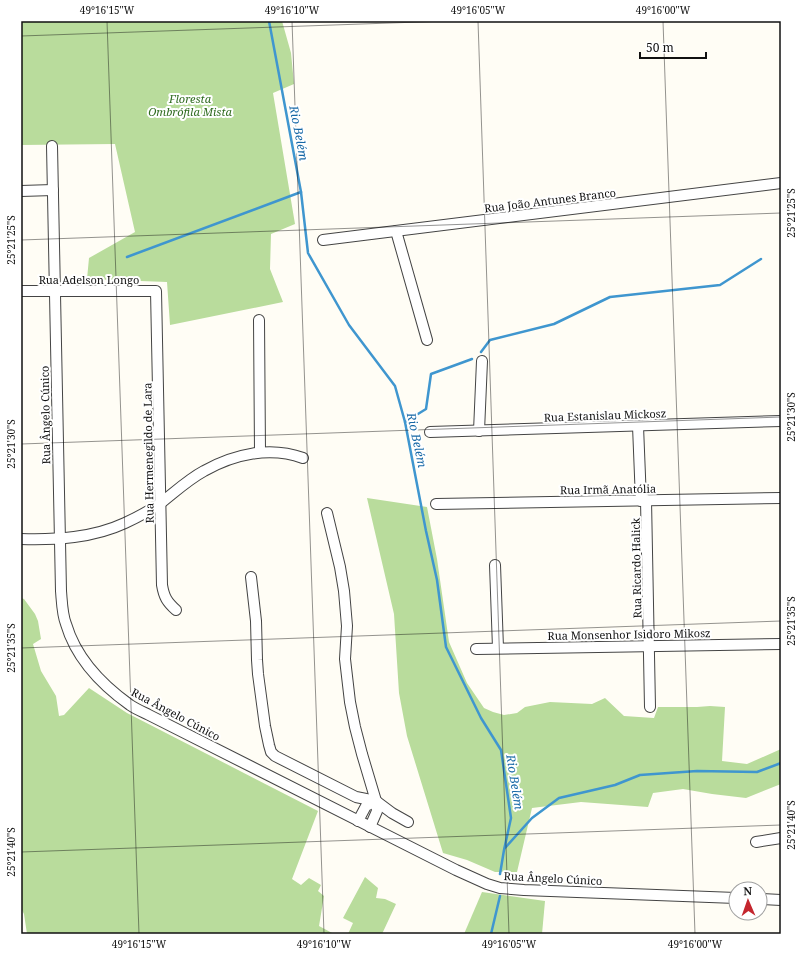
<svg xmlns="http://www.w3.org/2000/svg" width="802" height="955" viewBox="0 0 802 955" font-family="'Noto Serif',serif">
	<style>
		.forest { fill: #b9dc9c }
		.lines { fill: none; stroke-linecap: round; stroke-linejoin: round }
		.stream { stroke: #3f96cf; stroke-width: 2.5 }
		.street-casing { stroke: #444; stroke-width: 12 }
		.street { stroke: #fff; stroke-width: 10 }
		.ticks { fill: none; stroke: #111; stroke-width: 1; stroke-opacity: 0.45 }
		.labels { text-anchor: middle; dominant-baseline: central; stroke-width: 4; stroke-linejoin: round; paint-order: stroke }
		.park-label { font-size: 11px; font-style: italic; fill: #2f6b1f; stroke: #fff }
		.street-label { font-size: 11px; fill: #111; stroke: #fff }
		.water-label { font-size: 12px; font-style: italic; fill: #1768a6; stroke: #fff }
		.neatline { fill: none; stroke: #111; stroke-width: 1.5 }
		.ticks-label { font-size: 10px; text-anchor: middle; fill: #111 }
	</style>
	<rect width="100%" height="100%" fill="#fffdf5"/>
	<g class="forest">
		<path d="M21 21H282L291 53 294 84 273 93 295 224 271 234 270 269 283 302 170 325 167 282 87 279 89 258 135 232 115 144 21 145Z"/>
		<path d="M367 498 427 507 437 559 449 642 467 683 484 708 493 712 504 715 517 713 525 707 550 702 592 704 605 698 624 716 654 718 658 707H697L710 706 725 707 722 761 747 764 781 749V784L746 798 712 794 683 789 653 793 648 807 581 802 532 808 517 872H495L467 860 443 853 407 736 399 693 394 614Z"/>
		<path d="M21 598 24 599 35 614 38 621 41 639 33 644 41 671 56 696 59 716 64 715 89 688 127 713 318 811 292 879 301 885 309 878 321 885 318 891 324 896 319 926 334 934H27L24 914 21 908Z"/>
		<path d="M365 877 378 888 376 898 385 899 396 904 382 934H348L353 923 343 918Z"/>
		<path d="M482 892 545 901 542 934H464Z"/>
	</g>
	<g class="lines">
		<g class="stream">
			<path d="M269 21 301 192 308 253 349 325 395 386 405 422 426 531 437 580 446 647 481 718 501 750 511 818 504 850 500 874"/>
			<path d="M127 257 301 192"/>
			<path d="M481 352 490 340 554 324 610 297 720 285 761 259"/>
			<path d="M405 422 426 409 431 374 472 359"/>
			<path d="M505 848 532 818 559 798 615 785 640 775 697 771 757 772 781 763"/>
			<path d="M491 934 500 896"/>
		</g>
		<g class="street-casing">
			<g id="street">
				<path d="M52 146 61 591C62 602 62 614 66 624 76 658 102 685 130 705 136 709 143 712 149 715L456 870 487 884 500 888 524 890 736 898"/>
				<path d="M21 191 53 190"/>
				<path d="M396 231 427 340"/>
				<path d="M323 240 781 183"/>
				<path d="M21 291H156L162 585C164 597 167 602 176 610"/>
				<path d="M259 320 260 452"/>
				<path d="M638 426 641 501"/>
				<path d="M479 431 482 361"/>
				<path d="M430 432 781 421"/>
				<path d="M646 500 650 707"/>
				<path d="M436 504 781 498"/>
				<path d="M327 513 340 567 344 591 347 626 345 659 350 702 355 727 362 754 376 801 377 811 370 827"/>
				<path d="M21 539C56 540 93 538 125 523 138 517 151 510 162 502 176 491 189 479 204 471 234 454 270 446 303 458"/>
				<path d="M495 565 498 648"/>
				<path d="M251 577 256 621 257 660 258 674 265 726 269 745 271 752 275 756 356 797 376 801 392 813 408 822"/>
				<path d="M476 649 781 644"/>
				<path d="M358 821 366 806 376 801"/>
				<path d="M756 842 781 838"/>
				<path d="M760 899 781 900"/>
			</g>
		</g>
		<use href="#street" class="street"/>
	</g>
	<path class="ticks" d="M107 21 139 934M292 21 324 934M478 21 509 934M663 21 695 934M21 36 447 21M21 240 781 213M21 444 781 417M21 648 781 621M21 852 781 825"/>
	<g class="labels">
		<g class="park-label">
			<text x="190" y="98">Floresta<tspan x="190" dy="13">Ombrófila Mista</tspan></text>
		</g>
		<g class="street-label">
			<text transform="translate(550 200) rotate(-7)">Rua João Antunes Branco</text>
			<text x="89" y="279">Rua Adelson Longo</text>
			<text transform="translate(45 415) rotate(-91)">Rua Ângelo Cúnico</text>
			<text transform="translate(605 415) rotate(-2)">Rua Estanislau Mickosz</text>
			<text transform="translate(148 453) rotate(-91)">Rua Hermenegildo de Lara</text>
			<text transform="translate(608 489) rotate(-1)">Rua Irmã Anatólia</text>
			<text transform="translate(636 568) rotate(-91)">Rua Ricardo Halick</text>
			<text transform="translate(629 634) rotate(-1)">Rua Monsenhor Isidoro Mikosz</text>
			<text transform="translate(176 714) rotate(28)">Rua Ângelo Cúnico</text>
			<text transform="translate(553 878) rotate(3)">Rua Ângelo Cúnico</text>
		</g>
		<g class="water-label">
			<text transform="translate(299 133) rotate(79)">Rio Belém</text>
			<text transform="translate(417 440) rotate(78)">Rio Belém</text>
			<text transform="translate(515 782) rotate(81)">Rio Belém</text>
		</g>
	</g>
	<rect width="802" height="955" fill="none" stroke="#ffffff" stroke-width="44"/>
	<g transform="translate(748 901) rotate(358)"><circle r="19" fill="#ffffff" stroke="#a0a0a0"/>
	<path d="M0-3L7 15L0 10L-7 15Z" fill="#c4262e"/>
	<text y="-6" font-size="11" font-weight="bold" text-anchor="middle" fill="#111111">N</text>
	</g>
	<path d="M640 52v6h66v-6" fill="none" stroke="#111111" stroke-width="2"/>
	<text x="646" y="52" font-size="12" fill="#111111" stroke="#ffffff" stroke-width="3" paint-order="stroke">50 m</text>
	<rect x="22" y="22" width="758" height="911" class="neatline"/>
	<g class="ticks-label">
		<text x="107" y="14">49°16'15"W</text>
		<text x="292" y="14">49°16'10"W</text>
		<text x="478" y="14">49°16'05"W</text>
		<text x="663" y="14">49°16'00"W</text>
		<text transform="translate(791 213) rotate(-90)" y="4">25°21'25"S</text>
		<text transform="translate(11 240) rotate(-90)" y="4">25°21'25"S</text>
		<text transform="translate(791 417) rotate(-90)" y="4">25°21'30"S</text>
		<text transform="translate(11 444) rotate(-90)" y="4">25°21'30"S</text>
		<text transform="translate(791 621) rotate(-90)" y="4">25°21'35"S</text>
		<text transform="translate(11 648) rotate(-90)" y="4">25°21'35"S</text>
		<text transform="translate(791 825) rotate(-90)" y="4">25°21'40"S</text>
		<text transform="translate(11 852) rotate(-90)" y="4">25°21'40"S</text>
		<text x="139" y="948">49°16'15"W</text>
		<text x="324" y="948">49°16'10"W</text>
		<text x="509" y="948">49°16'05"W</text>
		<text x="695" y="948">49°16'00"W</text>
	</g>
</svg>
